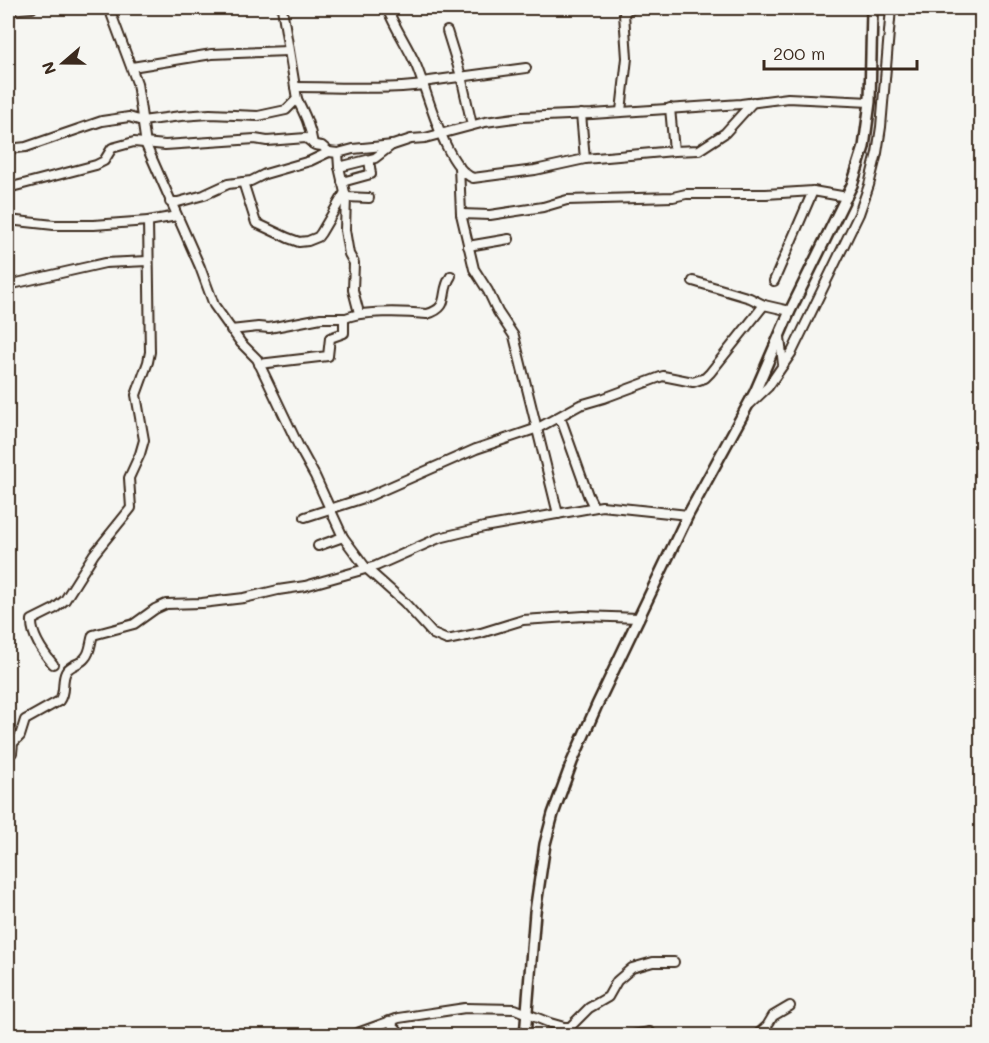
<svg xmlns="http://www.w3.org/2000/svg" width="989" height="1043" viewBox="0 0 989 1043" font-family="Mali,sans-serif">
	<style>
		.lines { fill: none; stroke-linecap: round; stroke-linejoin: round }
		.minor-casing { stroke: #3b2a1e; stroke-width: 12 }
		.major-casing { stroke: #3b2a1e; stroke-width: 14 }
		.minor { stroke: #f6f6f2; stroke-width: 8 }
		.major { stroke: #f6f6f2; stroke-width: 9 }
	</style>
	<rect width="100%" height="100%" fill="#f6f6f2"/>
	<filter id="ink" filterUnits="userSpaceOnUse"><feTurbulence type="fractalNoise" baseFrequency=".0167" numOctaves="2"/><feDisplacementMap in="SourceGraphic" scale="12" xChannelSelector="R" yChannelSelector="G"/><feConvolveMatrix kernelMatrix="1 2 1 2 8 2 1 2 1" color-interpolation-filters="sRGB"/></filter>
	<g filter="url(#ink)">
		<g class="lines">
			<g class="minor-casing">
				<g id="minor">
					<path d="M109 8 137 83 146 145 200 267 214 305 241 343 257 359 299 447 315 476 343 537 366 568 404 602 433 634 447 640 481 633 523 620 584 616 639 618"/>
					<path d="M282 8 297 99C305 115 310 125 313 144"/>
					<path d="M387 8C395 28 407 45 416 65 428 93 445 167 473 178L535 170 585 159 674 151 699 150 725 133 753 102"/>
					<path d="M8 10 32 8"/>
					<path d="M447 31 461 76 472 125"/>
					<path d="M132 67 212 54 288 51"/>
					<path d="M422 82 526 68"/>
					<path d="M295 87C338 87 381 90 424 85"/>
					<path d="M670 108 674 151"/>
					<path d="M621 111 627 58 624 14 627 10 634 8"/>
					<path d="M581 114 585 159"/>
					<path d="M8 149 26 147 102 121 129 117 142 121 181 116 210 114 258 116 286 110 297 99"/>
					<path d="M338 153 339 167 346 197 345 230 349 254 354 263 353 290 359 313"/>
					<path d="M459 166 461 214 474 269 488 291 498 312 514 336 558 514"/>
					<path d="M339 167 375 158 392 145"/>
					<path d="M243 182 256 223 288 238 299 242 308 241 318 237 321 233 344 194"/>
					<path d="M342 182 371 174 369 160"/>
					<path d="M8 188 96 165 104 161 112 148 134 142 165 145 255 139 267 141 306 138 315 145 322 146 329 152 338 153 353 149 393 145 411 139 425 138 485 122 522 117 592 114 741 104 788 98 870 102"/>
					<path d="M346 197 369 198"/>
					<path d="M170 202H178L204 195 228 184 251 181 265 174 310 161 329 152"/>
					<path d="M461 214 490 215 543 207 567 200 673 197 686 194H766L813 191 847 197"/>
					<path d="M8 220 54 225H94L148 221 177 216"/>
					<path d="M468 246 509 239"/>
					<path d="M693 281 750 298 764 305 790 311"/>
					<path d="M774 281 813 191"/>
					<path d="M8 285 105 263 148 261"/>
					<path d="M231 330 258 327 269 328 321 318H344"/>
					<path d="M780 337 783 365"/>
					<path d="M259 364 328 356 330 338 344 333V319C360 310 407 312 427 314 452 307 439 293 451 276"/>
					<path d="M750 404 768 387 792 352 859 214 869 185 877 153 881 127 891 8"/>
					<path d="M557 418 562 422 588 495 594 507"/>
					<path d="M305 517 367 497 476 449 538 428 580 405 604 398 663 376 693 382 705 378 710 373 764 305"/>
					<path d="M318 546 343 537"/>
					<path d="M53 664C43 652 31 636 32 620L54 609 65 600 94 554 131 508 129 478 140 454 144 440 136 395 148 362 150 352 148 221"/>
					<path d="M8 755 12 753 13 743 20 736 25 720 59 701C66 692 61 681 66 672 70 664 80 665 85 658 91 652 90 643 93 635L134 624 155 609 166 604 202 603 244 598 278 590 305 586 376 566 439 538 484 527 602 506 688 515"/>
					<path d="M389 1021 403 1036"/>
					<path d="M349 1036 399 1018 465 1008 515 1009 550 1023 564 1027H570L589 1008 608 997 617 981 632 968 653 962H674"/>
					<path d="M627 1036 650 1032 654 1036"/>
					<path d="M756 1036 767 1026 773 1016 790 1006"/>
				</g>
			</g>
			<g class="major-casing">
				<path id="major" d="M525 1036 535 912 545 844 553 814 572 762 597 705 688 515 755 392 790 311 852 185 864 147 870 102 872 8"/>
			</g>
			<use href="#minor" class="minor"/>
			<use href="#major" class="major"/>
		</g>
	</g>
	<rect width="989" height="1043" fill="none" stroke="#f6f6f2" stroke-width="30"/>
	<rect x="15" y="15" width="959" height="1013" fill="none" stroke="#3b2a1e" stroke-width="2" filter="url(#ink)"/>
	<g transform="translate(63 63) rotate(250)" stroke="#f6f6f2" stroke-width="4.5" paint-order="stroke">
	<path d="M0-4.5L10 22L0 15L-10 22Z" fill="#3b2a1e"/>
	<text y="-9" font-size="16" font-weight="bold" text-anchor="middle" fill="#3b2a1e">N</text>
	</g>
	<path d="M764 60v9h153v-9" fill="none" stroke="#3b2a1e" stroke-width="3"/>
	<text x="773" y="60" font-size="18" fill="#3b2a1e" stroke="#f6f6f2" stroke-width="4.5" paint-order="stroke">200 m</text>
</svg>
